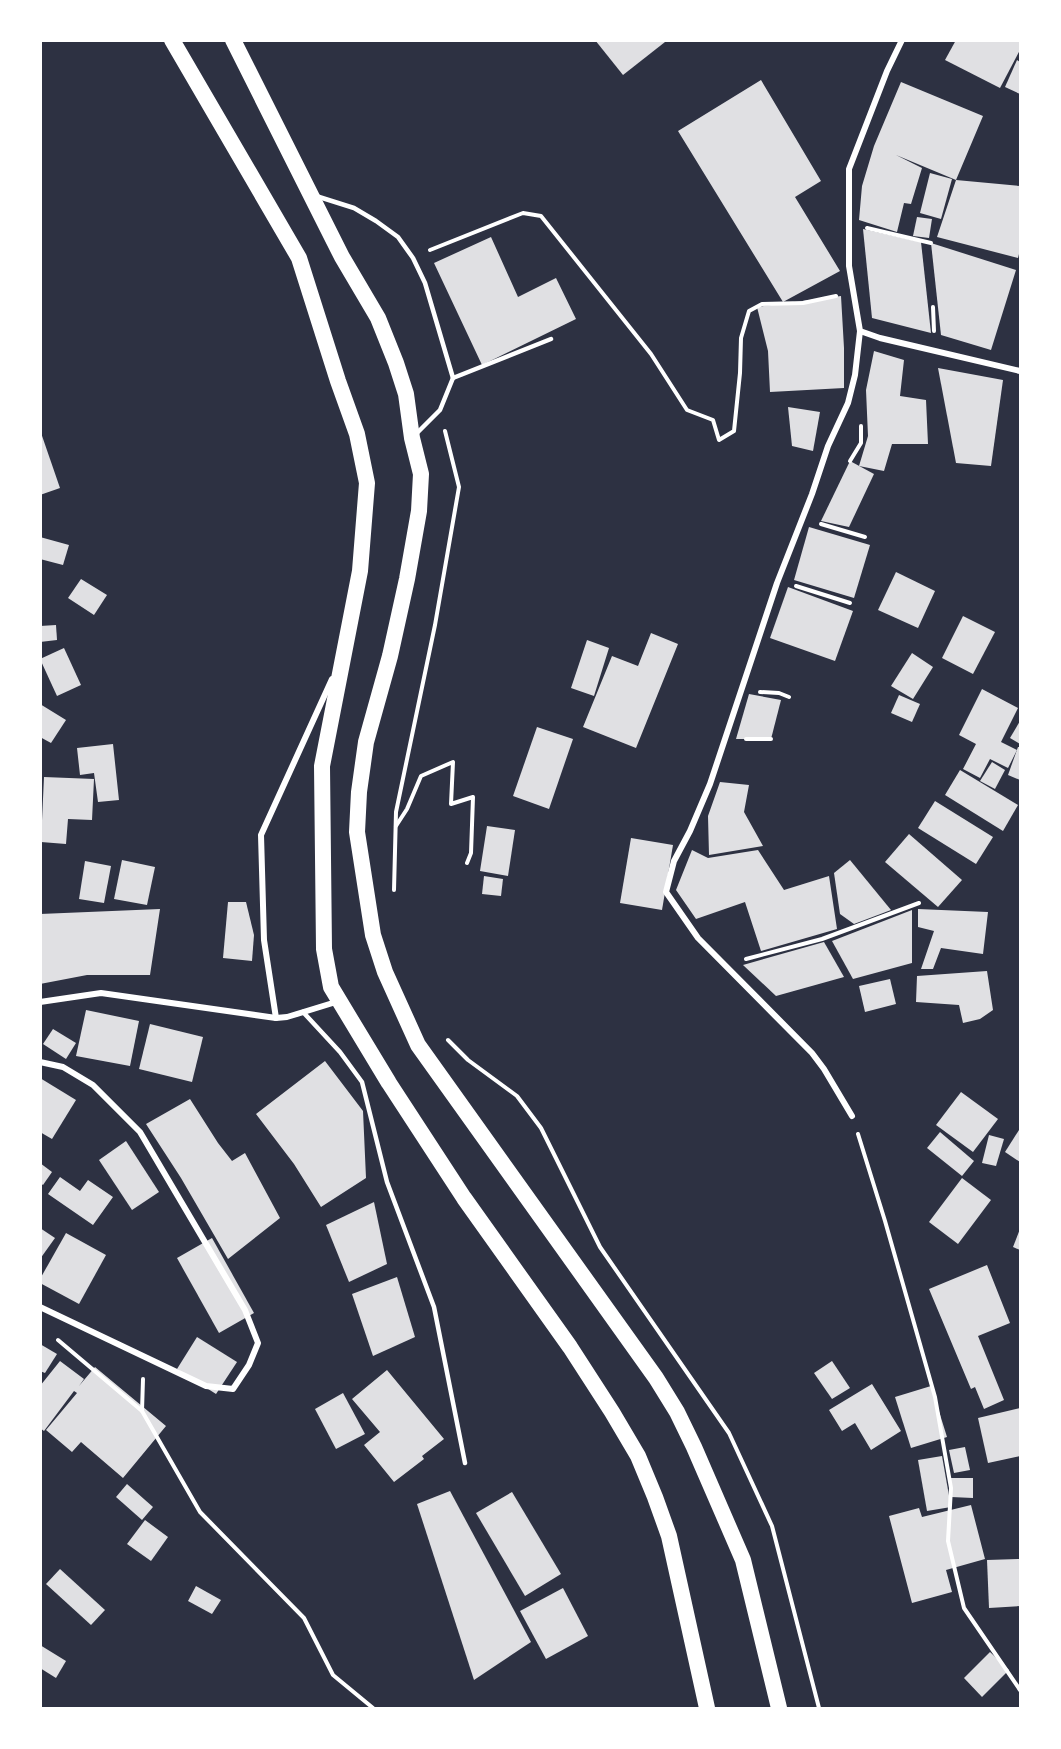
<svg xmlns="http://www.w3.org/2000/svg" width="1061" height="1749" viewBox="0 0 1061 1749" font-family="'Public Sans',sans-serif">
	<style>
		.building { fill: #e0e0e3 }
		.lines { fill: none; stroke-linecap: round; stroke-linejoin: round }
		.path { stroke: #fff; stroke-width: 4 }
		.service { stroke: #fff; stroke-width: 4.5 }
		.minor { stroke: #fff; stroke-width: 6 }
		.trunk { stroke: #fff; stroke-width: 16 }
	</style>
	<rect width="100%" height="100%" fill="#2d3142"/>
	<g class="building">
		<path d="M595 40H664L665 42 623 75Z"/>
		<path d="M956 40H1018L1020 42V50L1000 88 945 60Z"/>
		<path d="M1017 60 1020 62V94L1005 87Z"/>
		<path d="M761 80 821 181 795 197 840 271 783 302 678 131Z"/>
		<path d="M901 82 983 116 956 180 896 155 922 168 911 204 904 203 897 232 859 220 862 186 874 146Z"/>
		<path d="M930 173 952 179 941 219 920 213Z"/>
		<path d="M956 180 1020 186V250L1018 258 937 237Z"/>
		<path d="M917 217 932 219 929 238 913 236Z"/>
		<path d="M863 229 921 242 931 333 872 318Z"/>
		<path d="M491 237 518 297 556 278 576 319 482 365 434 263Z"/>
		<path d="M931 243 1016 270 991 350 941 335Z"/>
		<path d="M841 296 844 348V388L770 392 768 351 757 307Z"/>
		<path d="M874 351 904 360 900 396 926 400 928 444H892L884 471 859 466 868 436 866 390Z"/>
		<path d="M938 368 1003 380 991 466 956 463Z"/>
		<path d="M788 407 820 412 813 451 792 446Z"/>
		<path d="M40 430 60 488 40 495Z"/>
		<path d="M850 461 874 474 849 527 821 521Z"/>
		<path d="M809 527 870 545 854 598 794 580Z"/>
		<path d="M40 537 69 545 63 565 40 559Z"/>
		<path d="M896 572 935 591 918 628 878 610Z"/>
		<path d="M81 579 107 595 94 615 68 598Z"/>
		<path d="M788 587 853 611 835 661 770 638Z"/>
		<path d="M963 616 995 632 973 674 942 658Z"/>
		<path d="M56 625 57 640 40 642V626Z"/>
		<path d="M651 633 678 644 636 748 583 727 612 656 638 666Z"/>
		<path d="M587 640 609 648 594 696 571 688Z"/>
		<path d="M64 648 81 685 57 696 40 659Z"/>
		<path d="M912 653 933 667 913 699 891 686Z"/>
		<path d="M982 689 1018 708 1001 742 1017 750 1008 768 990 759 980 778 963 769 976 744 959 735Z"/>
		<path d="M749 694 781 700 771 739H736Z"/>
		<path d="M899 695 920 704 912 722 891 713Z"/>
		<path d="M40 704 66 720 51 743 40 737Z"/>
		<path d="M1020 721V744L1010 738Z"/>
		<path d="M537 727 573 739 549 809 513 796Z"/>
		<path d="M113 744 119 800 98 802 94 773 80 775 77 748Z"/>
		<path d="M1018 747H1020V780L1008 775Z"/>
		<path d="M992 762 1005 770 995 789 980 781Z"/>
		<path d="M960 770 1018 805 1003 831 945 795Z"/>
		<path d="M44 777 94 779 92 820 68 819 66 844 41 842Z"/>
		<path d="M720 782 749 785 744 812 763 846 709 855 708 816Z"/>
		<path d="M935 801 993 837 976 864 918 828Z"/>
		<path d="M487 826 515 830 508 876 480 871Z"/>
		<path d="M909 834 962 880 938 907 885 862Z"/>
		<path d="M631 838 673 845 662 910 620 903Z"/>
		<path d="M692 850 708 858 758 850 784 890 829 876 837 929 761 951 745 902 696 919 676 890Z"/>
		<path d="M122 860 155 867 147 905 114 899Z"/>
		<path d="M850 860 891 910 854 924 840 914 834 873Z"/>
		<path d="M85 861 111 866 104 903 79 899Z"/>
		<path d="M484 876 503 879 501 896 482 894Z"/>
		<path d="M228 902H246L254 935 252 961 223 958Z"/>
		<path d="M160 909 150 975H87L40 984V914Z"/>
		<path d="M918 909 988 912 983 954 941 948 933 969H921L934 931 918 927Z"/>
		<path d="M912 910V963L853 979 832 941Z"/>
		<path d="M824 942 844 977 776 996 743 965Z"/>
		<path d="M987 971 993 1010 980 1019 963 1023 959 1005 916 1002 917 976Z"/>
		<path d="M890 979 896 1004 865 1012 859 986Z"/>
		<path d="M86 1010 139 1021 130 1066 76 1056Z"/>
		<path d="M150 1024 203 1037 192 1082 139 1069Z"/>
		<path d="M53 1029 76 1043 66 1059 43 1044Z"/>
		<path d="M325 1061 363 1111 366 1178 321 1207 294 1164 256 1114Z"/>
		<path d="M40 1078 76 1100 52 1139 40 1132Z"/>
		<path d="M961 1092 998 1119 973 1152 936 1125Z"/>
		<path d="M190 1099 218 1143 232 1161 245 1153 280 1218 228 1259 181 1178 146 1124Z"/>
		<path d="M1019 1130 1020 1132V1162L1005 1152Z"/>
		<path d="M940 1132 974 1161 962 1176 927 1148Z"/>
		<path d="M989 1135 1004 1139 996 1166 982 1163Z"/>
		<path d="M126 1141 159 1192 132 1210 99 1160Z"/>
		<path d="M40 1163 52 1172 43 1185 40 1183Z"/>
		<path d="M60 1177 80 1191 88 1180 113 1197 93 1225 48 1194Z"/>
		<path d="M962 1178 991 1200 958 1244 929 1222Z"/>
		<path d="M374 1202 387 1264 349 1282 326 1225Z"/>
		<path d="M40 1228 55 1238 40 1259Z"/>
		<path d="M1020 1229V1250L1013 1247Z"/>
		<path d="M66 1233 106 1255 79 1304 40 1283V1279Z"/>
		<path d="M212 1238 254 1313 219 1333 177 1258Z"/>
		<path d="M987 1265 1010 1323 978 1336 1004 1400 984 1409 975 1387 971 1389 929 1289Z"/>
		<path d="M397 1277 415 1337 373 1356 352 1294Z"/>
		<path d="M197 1337 237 1362 216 1394 177 1369Z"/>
		<path d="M40 1344 57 1354 45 1373 40 1371Z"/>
		<path d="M60 1361 84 1379 79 1386 95 1367 166 1426 123 1478 81 1442 72 1452 46 1430 77 1393 74 1391 44 1431 40 1428V1386Z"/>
		<path d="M832 1361 850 1388 832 1399 814 1373Z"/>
		<path d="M387 1370 444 1439 422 1456 424 1459 394 1482 364 1445 380 1432 352 1399Z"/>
		<path d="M872 1384 901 1431 871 1450 855 1423 842 1431 829 1410Z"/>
		<path d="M931 1386 947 1437 911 1448 895 1397Z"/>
		<path d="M343 1393 365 1434 336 1449 315 1409Z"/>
		<path d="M1020 1408V1456L988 1463 978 1418Z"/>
		<path d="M965 1447 970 1470 954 1473 949 1450Z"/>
		<path d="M942 1456 951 1507 927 1511 918 1460Z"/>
		<path d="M951 1478H973V1498L951 1497Z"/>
		<path d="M127 1484 153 1507 142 1520 116 1497Z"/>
		<path d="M450 1491 531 1642 474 1680 417 1504Z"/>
		<path d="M512 1492 561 1574 525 1596 476 1513Z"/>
		<path d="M971 1505 985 1559 946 1570 952 1592 912 1603 889 1516 919 1508 922 1517Z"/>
		<path d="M145 1520 168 1537 151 1561 127 1544Z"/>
		<path d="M1020 1559V1606L989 1608 987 1560Z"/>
		<path d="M60 1569 105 1610 91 1625 46 1584Z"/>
		<path d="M196 1586 221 1600 212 1614 188 1601Z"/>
		<path d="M563 1588 588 1636 546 1659 520 1611Z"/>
		<path d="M40 1645 66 1661 56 1678 40 1668Z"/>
		<path d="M990 1652 1009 1670 982 1697 964 1678Z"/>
	</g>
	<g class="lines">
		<g class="path">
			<path d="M867 228 931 243"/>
			<path d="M430 250 523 213 541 216 651 354 687 410 713 420 719 440 734 431 740 373 741 338 749 311 762 304 803 303 836 296"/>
			<path d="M933 307 934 331"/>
			<path d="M850 461 861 443V426"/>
			<path d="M821 524 865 537"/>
			<path d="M796 586 850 603"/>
			<path d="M760 692 779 693 789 697"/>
			<path d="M746 739H771"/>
			<path d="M396 826 407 809 421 776 453 762 451 804 473 797 471 853 467 863"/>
			<path d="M394 890 396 812 435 625 459 487 445 431"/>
			<path d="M746 959 822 939 919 903"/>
			<path d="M448 1040 468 1060 517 1096 541 1128 600 1247 729 1433 772 1526 819 1708"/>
			<path d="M858 1134 885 1221 935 1397 951 1488 948 1541 964 1608 1020 1690"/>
			<path d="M58 1340 142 1411 200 1512 304 1618 333 1675 373 1708"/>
			<path d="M142 1411 143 1379"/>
		</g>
		<g class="service">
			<path d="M316 196 354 208 376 221 398 237 413 258 425 283 453 378 440 410 416 434"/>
			<path d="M453 378 551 339"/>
			<path d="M303 1012 340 1052 362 1082 387 1182 434 1307 465 1463"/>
		</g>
		<g class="minor">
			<path d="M902 40 887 71 849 169V266L860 331 880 338 1020 371"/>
			<path d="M40 1002 101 993 276 1018 287 1017 336 1002"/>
			<path d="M276 1018 264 940 261 835 332 679"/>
			<path d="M40 1062 63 1067 93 1085 140 1132 245 1310 258 1343 249 1365 233 1389 206 1386 40 1307"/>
			<path d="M852 1116 824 1069 812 1053 698 938 666 892 674 861 690 831 710 784 777 583 812 494 828 446 848 403 855 375 860 331"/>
		</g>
		<g class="trunk">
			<path d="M172 40 299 258 338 381 357 434 367 483 360 571 322 766 324 949 331 987 389 1083 464 1198 570 1347 612 1412 638 1456 655 1497 669 1536 707 1708"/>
			<path d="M233 40 342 257 378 318 396 363 406 394 412 438 421 474 419 511 407 579 390 656 366 742 359 792 357 832 373 935 385 972 418 1045 656 1378 677 1412 694 1447 743 1560 779 1708"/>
		</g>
	</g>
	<rect width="1061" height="1749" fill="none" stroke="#ffffff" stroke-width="84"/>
</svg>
